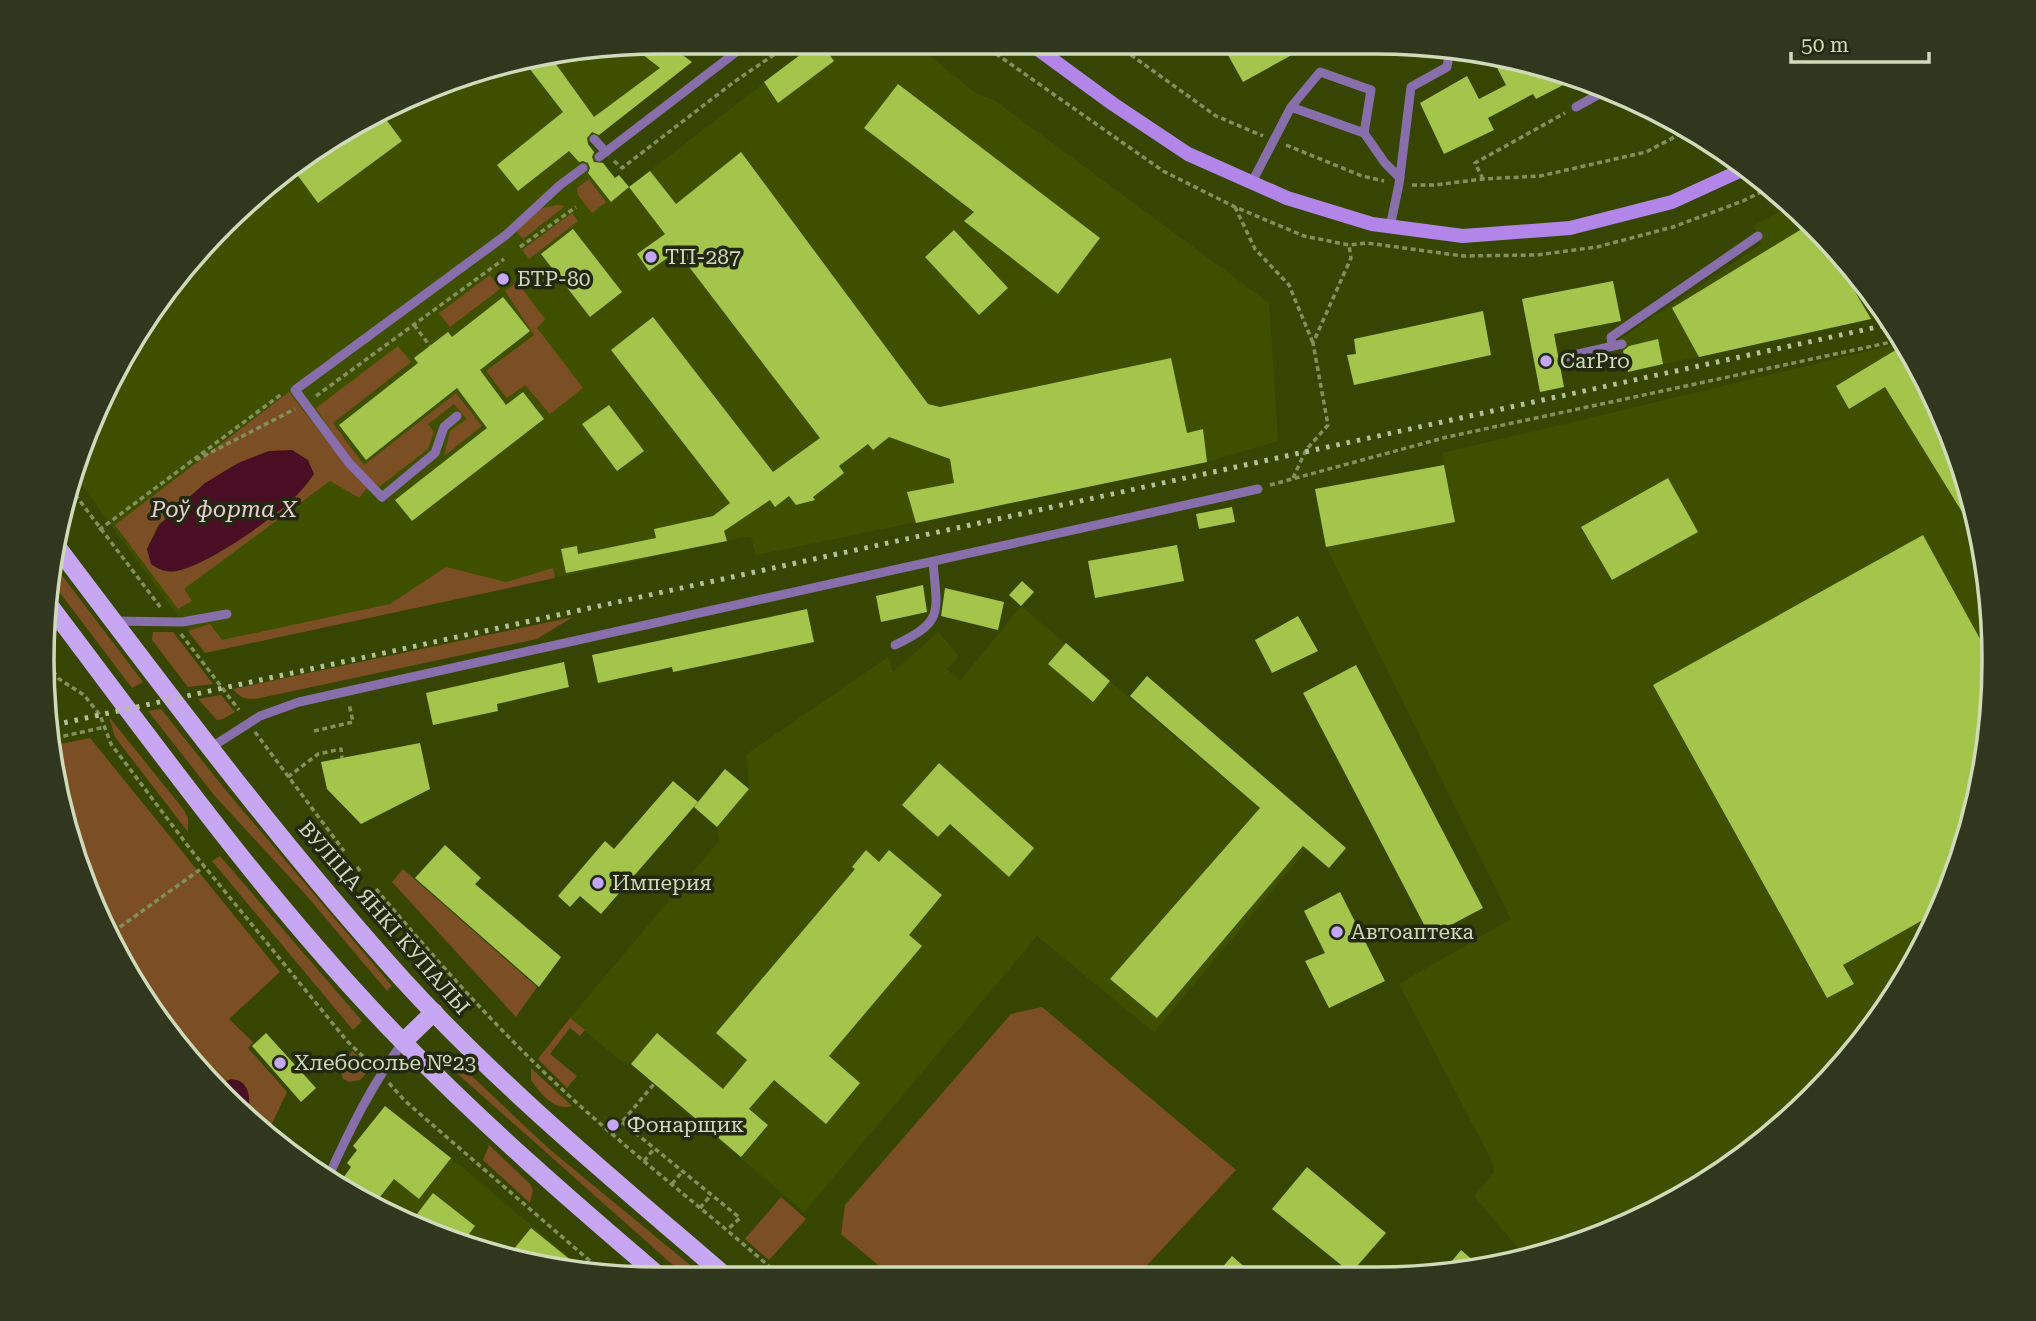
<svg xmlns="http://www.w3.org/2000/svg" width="2036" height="1321" viewBox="0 0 2036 1321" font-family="'Roboto Serif',serif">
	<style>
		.built { fill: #3e5000 }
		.green { fill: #7b4f23; fill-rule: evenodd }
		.water { fill: #4a0e24 }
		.building { fill: #a3c54b }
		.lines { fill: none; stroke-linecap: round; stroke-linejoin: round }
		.path { stroke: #83905e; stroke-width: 3.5; stroke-dasharray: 5 3.5; stroke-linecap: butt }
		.lane { stroke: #886eab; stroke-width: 9 }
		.secondary { stroke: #b186e8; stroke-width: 14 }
		.primary { stroke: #c7a7f2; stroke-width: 18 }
		.rail { stroke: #b4c09a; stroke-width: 5; stroke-dasharray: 3.5 7; stroke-linecap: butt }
		.poi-dot { fill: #c5a6f0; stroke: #222910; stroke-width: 2.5 }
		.labels { text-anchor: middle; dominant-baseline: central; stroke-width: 7; stroke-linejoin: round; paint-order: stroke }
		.poi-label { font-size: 21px; fill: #cfdaba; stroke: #222910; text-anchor: start }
		.street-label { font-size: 21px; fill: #cfdaba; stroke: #222910 }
		.water-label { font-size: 23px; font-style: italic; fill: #ebccd2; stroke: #222910 }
		.rim { fill: none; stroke: #cfdaba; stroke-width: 3.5 }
	</style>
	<rect width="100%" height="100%" fill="#364602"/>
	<g class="built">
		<path d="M660 42H667L692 62 588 144 615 178 619 175 629 187 816 43 915 44 975 93 994 100 1269 303 1278 441 1207 462 756 555 751 537 740 538 205 653 73 473 75 461 170 284 317 146 462 75Z"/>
		<path d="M1792 205 1866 284 1886 316 1628 372 1620 339 1762 244 1753 226Z"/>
		<path d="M1903 343 1930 387 1973 500 1993 620 1989 741 1961 859 1911 969 1841 1068 1752 1151 1649 1215 1528 1259 1474 1196 1494 1173 1492 1161 1399 984 1511 919 1326 547 1315 489 1444 465 1443 453Z"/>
		<path d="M1021 606 1307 849 1154 1032 1037 936 804 1212 631 1064 621 1061 570 1018 719 841 717 827 749 789 747 754 888 657 893 672 938 632 959 656 947 669 960 681Z"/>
		<path d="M385 1106 451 1158 589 1274H580L423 1232 341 1180 351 1167 347 1163 357 1150 353 1146Z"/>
	</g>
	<g class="green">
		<path d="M589 179 606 202 592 213 578 195 577 188Z"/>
		<path d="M557 205 565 206 523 239 516 231 539 209Z"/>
		<path d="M572 213 578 221 529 259 522 250Z"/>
		<path d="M490 275 500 289 450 327 439 313Z"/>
		<path d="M517 282 545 319 537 328 583 388 550 414 525 385 507 398 486 371 534 335 505 291Z"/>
		<path d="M398 346 411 362 333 423 364 465 456 393 482 426 444 456 450 431 467 419 454 404 428 424 434 432 428 449 379 487 351 461 316 408Z"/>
		<path d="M289 392 348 468 367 488 359 498 330 481 184 589 192 601 178 609 115 525ZM205 483 297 495 260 525 209 557 147 549 159 524Z"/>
		<path d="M54 565 143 682 132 688 51 581Z"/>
		<path d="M446 567 506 582 553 568 555 578 205 653 188 631 210 624 222 640 390 604Z"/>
		<path d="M573 617 537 639 260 698C247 700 241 699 233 689Z"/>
		<path d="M153 632H173L213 684 188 687 152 640Z"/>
		<path d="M221 695 235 712 223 719 217 720 198 699Z"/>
		<path d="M161 709 228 793 392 986 387 991 306 895 214 795 148 711Z"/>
		<path d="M109 717 184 810 188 818V832L115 737Z"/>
		<path d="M90 738 280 972 229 1019 253 1042 248 1048 287 1092 267 1134 253 1126 146 1004 63 820 56 745Z"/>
		<path d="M220 856 362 1021 353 1030 212 861Z"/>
		<path d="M403 869 537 987 516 1017 392 882Z"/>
		<path d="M1042 1007 1236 1170 1137 1276 879 1275 883 1269 841 1234 845 1205 1011 1014Z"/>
		<path d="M570 1018 585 1030 580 1036 570 1028 550 1054 577 1076 567 1088 538 1059Z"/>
		<path d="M352 1051 371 1068 360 1080 350 1082 343 1079 340 1069Z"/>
		<path d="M457 1062 548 1148 701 1274H683L451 1068Z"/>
		<path d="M531 1068 572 1106C554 1111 541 1094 531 1080Z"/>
		<path d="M489 1145 530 1184 533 1190 530 1203 483 1160Z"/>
		<path d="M781 1197 806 1219 769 1260 745 1239Z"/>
	</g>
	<g class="water">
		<path d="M292 450 308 460 314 474C309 481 303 489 297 495 273 519 209 564 177 571 166 573 160 570 151 564L147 549 159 525 205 483 238 463 269 451Z"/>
		<path d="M231 1079C251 1080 252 1102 246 1118L217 1085Z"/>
	</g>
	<g class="building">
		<path d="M665 42 692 62 599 135 592 132 587 138 588 144 594 152 592 157 594 162 603 163 615 178 619 175 629 187 611 202 588 173 590 168 588 163 583 161 579 162 569 151 518 191 497 165 563 112 526 64 553 60 594 117 660 68 633 47Z"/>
		<path d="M816 43H821L834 61 778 103 764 82Z"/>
		<path d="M1223 46H1308L1243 82Z"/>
		<path d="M1492 58 1569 82 1536 99 1533 94 1488 118 1494 130 1444 154 1420 103 1467 76 1479 99 1506 85Z"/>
		<path d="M898 84 1100 238 1058 294 964 221 974 212 864 128Z"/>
		<path d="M382 114 402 141 318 203 293 169 317 146Z"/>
		<path d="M741 152 928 404 940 407 1171 358 1187 433 1203 429 1207 462 916 523 907 492 954 483 950 459 889 437 873 450 868 444 839 466 844 473 813 497 815 500 796 505 789 496 775 507 770 500 724 531 727 541 566 573 561 549 577 546 578 554 656 538 654 529 713 516 730 503 611 350 653 317 773 472 820 438 677 251 649 271 637 254 665 234 629 187 650 171 676 204Z"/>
		<path d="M1810 224 1826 242 1871 319 1699 357 1672 308Z"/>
		<path d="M573 229 622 292 590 317 541 254Z"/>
		<path d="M954 230 1008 288 979 315 925 257Z"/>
		<path d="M1613 281 1621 321 1554 334 1564 387 1540 392 1522 299Z"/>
		<path d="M503 297 530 331 480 370 506 405 523 392 544 419 412 521 395 500 487 428 457 388 366 460 339 425 418 363 414 358 448 332 452 337Z"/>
		<path d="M1483 311 1491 355 1354 385 1347 355 1356 354 1354 339Z"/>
		<path d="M1658 339 1663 364 1628 372 1623 351 1629 346Z"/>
		<path d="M1904 345 1930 387 1973 500 1980 541 1885 387 1849 409 1836 386Z"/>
		<path d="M609 405 644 451 617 471 582 424Z"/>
		<path d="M1444 465 1455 522 1326 547 1315 489Z"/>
		<path d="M1668 478 1698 532 1612 580 1581 527Z"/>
		<path d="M1232 507 1235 522 1199 529 1196 514Z"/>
		<path d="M1923 535 1991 659 1989 741 1961 859 1937 912 1843 965 1854 984 1827 998 1653 685Z"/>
		<path d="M1177 545 1184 581 1095 598 1088 561Z"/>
		<path d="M1022 581 1034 592 1021 606 1009 595Z"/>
		<path d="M923 585 927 612 881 622 876 596Z"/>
		<path d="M945 588 1004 602 998 630 941 616Z"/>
		<path d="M807 609 814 642 673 672 672 667 598 683 592 655Z"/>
		<path d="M1298 616 1318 651 1272 673 1255 640Z"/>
		<path d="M1066 643 1110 681 1093 702 1048 664Z"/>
		<path d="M564 662 569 687 497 704 498 711 433 725 426 693Z"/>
		<path d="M1356 665 1483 908 1430 936 1303 693Z"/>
		<path d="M1147 676 1346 848 1329 868 1303 846 1157 1018 1110 979 1260 808 1130 696Z"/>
		<path d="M420 743 430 789 361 824 327 789 321 762Z"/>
		<path d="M939 763 1034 848 1009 877 950 824 938 837 902 805Z"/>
		<path d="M725 769 749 789 717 827 694 807Z"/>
		<path d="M673 781 698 802 601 914 580 896 570 907 558 896 605 841 614 849Z"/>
		<path d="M445 845 481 878 475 884 561 957 539 987 415 878Z"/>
		<path d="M866 850 879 862 889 850 942 895 909 935 922 946 829 1056 860 1083 826 1124 774 1080 749 1109 768 1125 741 1157 631 1064 657 1033 723 1089 747 1060 716 1033 855 869 852 867Z"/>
		<path d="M1340 892 1385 981 1329 1008 1305 961 1325 953 1304 911Z"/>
		<path d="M266 1033 316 1088 301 1102 252 1046Z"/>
		<path d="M385 1106 451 1158 419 1199 394 1179 376 1202 341 1181 351 1167 347 1163 357 1150 353 1146Z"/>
		<path d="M1307 1167 1386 1233 1351 1273 1272 1209Z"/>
		<path d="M433 1193 475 1226 463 1242 423 1232 410 1223Z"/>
		<path d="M531 1228 588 1274H580L509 1255Z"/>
		<path d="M1461 1250 1481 1267 1442 1273Z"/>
		<path d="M1232 1256 1256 1277H1214Z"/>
	</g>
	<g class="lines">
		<g class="path">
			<path d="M706 42 714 53"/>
			<path d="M982 44 1163 171 1235 207 1304 236 1349 245 1367 243 1463 256 1537 255 1597 247 1673 227 1743 201 1771 187"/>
			<path d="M1117 45 1216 116 1263 136"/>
			<path d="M1286 145 1362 176 1384 181"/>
			<path d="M614 161 622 168 734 82 791 43"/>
			<path d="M1483 179 1475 163 1565 113"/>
			<path d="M1412 185H1435L1483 179 1540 176 1646 152 1686 131"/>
			<path d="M1235 207 1255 249 1289 285 1313 343"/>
			<path d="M520 247 576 207"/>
			<path d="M414 325 430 346"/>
			<path d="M316 396 504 259"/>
			<path d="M196 460 295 409"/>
			<path d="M1293 478 1306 450 1328 425 1313 343 1351 258 1349 245"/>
			<path d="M1270 485 1447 437 1901 340"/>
			<path d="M70 488 161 608"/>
			<path d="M99 530 283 393"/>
			<path d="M181 634 239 710"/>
			<path d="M48 664 59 679 84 695 100 715 111 744 191 850 347 1041 372 1065"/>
			<path d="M314 731 353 722 349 704"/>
			<path d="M255 732 344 851"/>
			<path d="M55 738 105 727"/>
			<path d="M288 777 318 754 341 749 342 758"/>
			<path d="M357 867 362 873"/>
			<path d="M376 889C445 971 516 1050 596 1120 656 1173 719 1222 779 1275"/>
			<path d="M113 932 205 866"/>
			<path d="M389 1083 405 1101 605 1274"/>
			<path d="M622 1122 740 1218 727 1230"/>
			<path d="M612 1134 654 1084"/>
			<path d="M644 1161 654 1149"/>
			<path d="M672 1184 682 1172"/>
			<path d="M700 1208 711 1195"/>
		</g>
		<g class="lane">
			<path d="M1576 107 1603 92"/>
			<path d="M1364 133 1385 163 1400 178"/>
			<path d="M594 139 606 152"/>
			<path d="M599 157 748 43"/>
			<path d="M1252 182 1291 107 1364 133 1371 90 1320 72 1291 107"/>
			<path d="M1390 227 1399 184 1411 87 1447 67 1449 55 1428 47"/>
			<path d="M1612 346 1611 337 1758 236"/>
			<path d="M1565 357 1622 344"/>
			<path d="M457 416 444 427 435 453 382 497 349 463 295 390 506 235 560 185 583 168"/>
			<path d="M114 621 182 622 227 614"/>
			<path d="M45 633 62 622"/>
			<path d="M895 645C945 621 937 613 933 562"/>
			<path d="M210 748 260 716 299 702 1258 489"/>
			<path d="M330 1173C352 1125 372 1085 403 1042"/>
		</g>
		<path class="secondary" d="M1031 44 1113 104 1188 154 1287 198 1372 224 1463 236 1570 228 1672 202 1744 169"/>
		<g class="primary">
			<path d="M58 548C169 695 280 844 404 981 501 1087 614 1180 723 1274"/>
			<path d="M47 602C161 753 271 907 403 1042 483 1124 570 1200 657 1274"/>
			<path d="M403 1042 434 1012"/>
		</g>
		<path class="rail" d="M54 725 1891 324"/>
	</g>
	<g class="poi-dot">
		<circle cx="651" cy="257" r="7"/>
		<circle cx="503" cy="279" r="7"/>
		<circle cx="1546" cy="361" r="7"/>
		<circle cx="598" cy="883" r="7"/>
		<circle cx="1337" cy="932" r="7"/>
		<circle cx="280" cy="1063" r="7"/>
		<circle cx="613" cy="1125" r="7"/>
	</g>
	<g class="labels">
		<g class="poi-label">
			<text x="665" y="257">ТП-287</text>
			<text x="517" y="279">БТР-80</text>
			<text x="1560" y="361">CarPro</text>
			<text x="612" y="883">Империя</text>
			<text x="1351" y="932">Автоаптека</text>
			<text x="294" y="1063">Хлебосолье №23</text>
			<text x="627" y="1125">Фонарщик</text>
		</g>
		<g class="street-label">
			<text transform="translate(384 918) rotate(49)">ВУЛІЦА ЯНКІ КУПАЛЫ</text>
		</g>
		<g class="water-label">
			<text x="224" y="509">Роў форта X</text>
		</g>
	</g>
	<path d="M0 0H2036V1321H0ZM660 54H1376A606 606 0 0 1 1982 660V661A606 606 0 0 1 1376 1267H660A606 606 0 0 1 54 661V660A606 606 0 0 1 660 54Z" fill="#30371e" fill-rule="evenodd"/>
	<path class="rim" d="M660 54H1376A606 606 0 0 1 1982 660V661A606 606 0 0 1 1376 1267H660A606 606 0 0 1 54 661V660A606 606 0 0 1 660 54Z"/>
	<path d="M1791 52v10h138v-10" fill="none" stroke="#cfdaba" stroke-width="3.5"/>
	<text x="1801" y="52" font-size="21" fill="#cfdaba" stroke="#222910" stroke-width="5" paint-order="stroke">50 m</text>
</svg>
